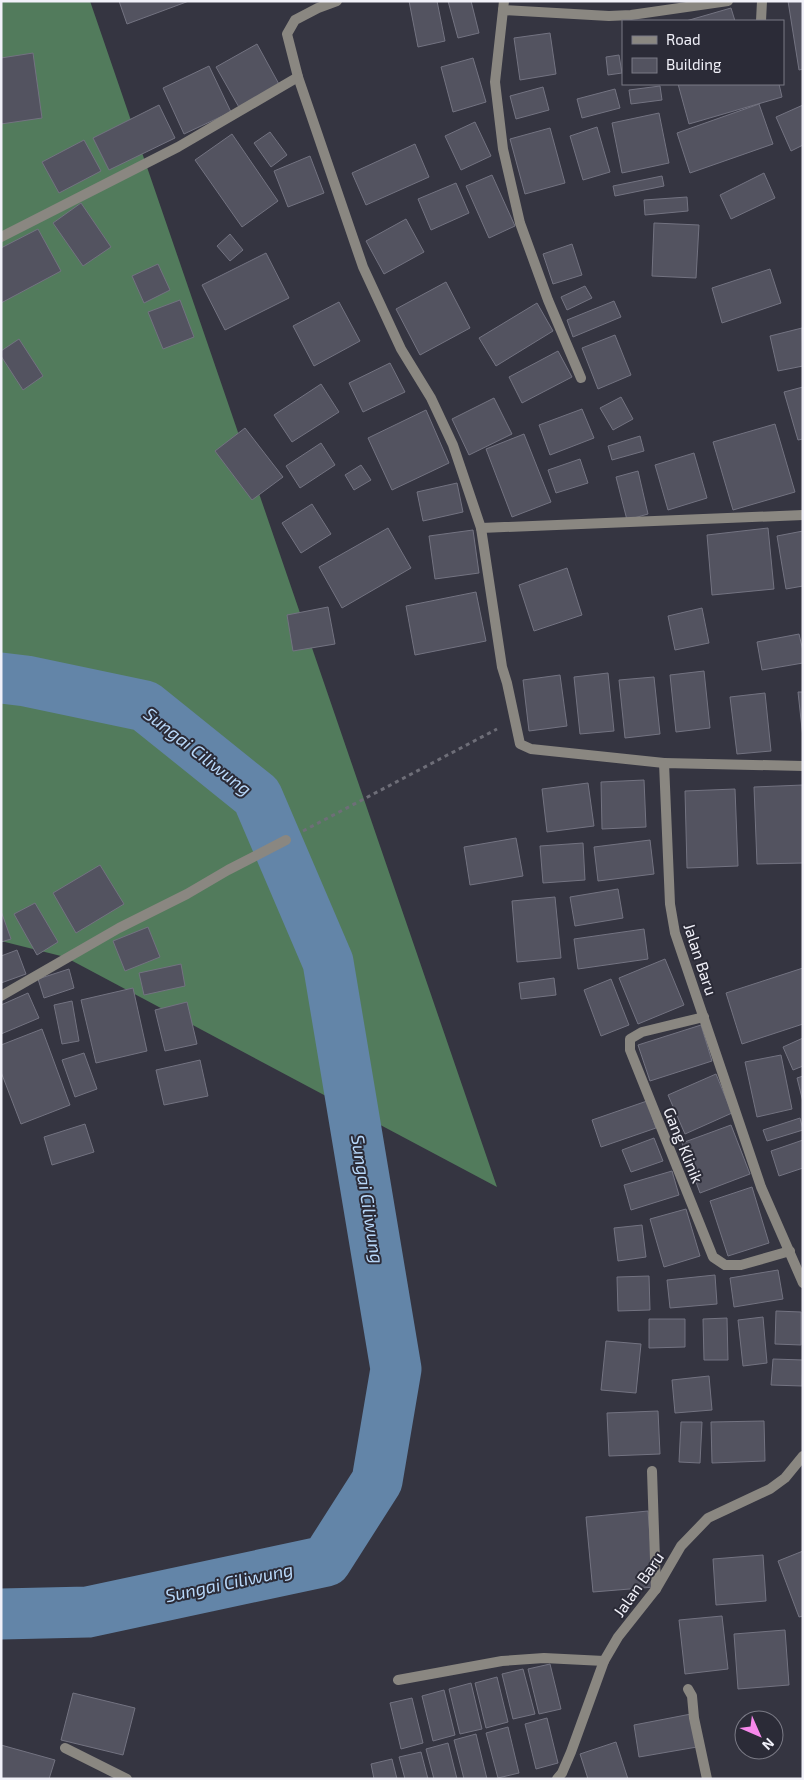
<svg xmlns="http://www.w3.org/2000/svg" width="804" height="1780" viewBox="0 0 804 1780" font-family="'Exo 2',sans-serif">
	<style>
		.forest { fill: #527b5c }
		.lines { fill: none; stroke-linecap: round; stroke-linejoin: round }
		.river { stroke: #6385a8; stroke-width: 51 }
		.building { fill: #535360; stroke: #737381 }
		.path { stroke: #6e6e78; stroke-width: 3; stroke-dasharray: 4 4; stroke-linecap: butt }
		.minor { stroke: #8a8781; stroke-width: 10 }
		.tertiary { stroke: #8a8781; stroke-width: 10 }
		.labels { text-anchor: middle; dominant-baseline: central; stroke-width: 4; stroke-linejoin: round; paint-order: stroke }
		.street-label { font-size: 16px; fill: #f1f1f9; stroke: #2b2b37 }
		.water-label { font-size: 18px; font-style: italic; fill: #b8d8fa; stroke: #2b2b37 }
	</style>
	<rect width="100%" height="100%" fill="#353541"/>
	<path class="forest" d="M1 1H90L497 1187 65 957 1 941Z"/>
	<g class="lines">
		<path class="river" d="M1 678 26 681 145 706 257 796 328 962 396 1369 377 1481 326 1561 88 1612 1 1614"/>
	</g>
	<g class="building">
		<path d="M119 1H189L127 24Z"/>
		<path d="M409 1H437L445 41 418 47Z"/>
		<path d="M448 1H471L479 33 458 38Z"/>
		<path d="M788 1H803V69L799 70Z"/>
		<path d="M731 8 735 21H686Z"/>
		<path d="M550 33 556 74 520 80 514 38Z"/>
		<path d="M257 44 280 86 240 109 216 67Z"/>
		<path d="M33 53 42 118 1 124V58Z"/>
		<path d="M619 55 622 73 608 75 606 57Z"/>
		<path d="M473 58 486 102 453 112 441 67Z"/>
		<path d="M209 66 231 112 184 134 163 88Z"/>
		<path d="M678 84H779L782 97 689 124Z"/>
		<path d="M660 86 662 100 631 104 629 90Z"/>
		<path d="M543 87 549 110 516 119 510 96Z"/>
		<path d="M615 89 620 108 582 118 577 99Z"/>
		<path d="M759 104 773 144 690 173 677 133Z"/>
		<path d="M159 105 175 138 109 170 93 138Z"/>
		<path d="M803 105V145L791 151 776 117Z"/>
		<path d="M659 113 669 163 622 173 612 123Z"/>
		<path d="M475 122 491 156 461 170 445 136Z"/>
		<path d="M597 127 610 172 583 180 570 136Z"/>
		<path d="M550 128 565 183 525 194 510 139Z"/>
		<path d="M270 132 287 155 271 167 254 143Z"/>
		<path d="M232 134 278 201 242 227 195 160Z"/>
		<path d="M84 140 101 171 59 193 42 162Z"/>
		<path d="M415 144 429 177 366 205 352 173Z"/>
		<path d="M310 156 324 193 288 207 274 171Z"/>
		<path d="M764 173 775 198 731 219 720 195Z"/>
		<path d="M492 175 515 226 489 238 466 186Z"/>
		<path d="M662 176 664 186 615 196 613 186Z"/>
		<path d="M456 183 469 213 431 230 418 199Z"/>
		<path d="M687 197 688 211 645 215 644 200Z"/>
		<path d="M81 203 111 247 83 266 53 223Z"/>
		<path d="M406 219 424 252 384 274 366 241Z"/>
		<path d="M654 223 699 225 696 278 652 276Z"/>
		<path d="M38 229 61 271 1 303V248Z"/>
		<path d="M230 234 243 250 230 261 217 246Z"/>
		<path d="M572 244 582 275 553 284 543 254Z"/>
		<path d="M266 253 289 298 225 330 202 285Z"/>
		<path d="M158 264 170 290 144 303 132 276Z"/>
		<path d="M770 269 781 303 722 323 712 288Z"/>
		<path d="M446 282 470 328 420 355 396 309Z"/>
		<path d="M585 286 592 298 567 310 561 297Z"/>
		<path d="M180 300 194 337 163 349 148 312Z"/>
		<path d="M614 301 621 317 573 337 567 320Z"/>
		<path d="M339 302 360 341 314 366 293 326Z"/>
		<path d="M537 303 553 331 496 366 479 338Z"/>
		<path d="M802 328 803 366 778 371 770 336Z"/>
		<path d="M615 335 631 375 598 389 582 348Z"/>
		<path d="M19 339 43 376 23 390 1 356V351Z"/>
		<path d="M558 351 572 377 522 403 509 377Z"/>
		<path d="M390 363 405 392 363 412 349 383Z"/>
		<path d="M321 384 339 412 292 442 274 415Z"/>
		<path d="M803 387V439L798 440 784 392Z"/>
		<path d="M621 397 633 419 613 430 600 408Z"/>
		<path d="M494 398 512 434 469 455 452 419Z"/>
		<path d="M582 409 594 438 550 455 539 425Z"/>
		<path d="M426 410 449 463 392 490 368 438Z"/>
		<path d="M775 424 795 492 733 510 713 442Z"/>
		<path d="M245 428 283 477 252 500 215 451Z"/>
		<path d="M524 434 551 502 512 517 486 449Z"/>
		<path d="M640 436 644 451 612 460 608 446Z"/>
		<path d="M321 443 335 465 300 488 286 466Z"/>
		<path d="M694 453 707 498 668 510 655 465Z"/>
		<path d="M580 459 588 483 556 493 548 470Z"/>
		<path d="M361 465 371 480 354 490 345 475Z"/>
		<path d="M638 471 648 514 627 520 616 477Z"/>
		<path d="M457 483 463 512 423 521 417 492Z"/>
		<path d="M312 504 331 534 301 553 282 523Z"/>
		<path d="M388 528 411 568 342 608 319 567Z"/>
		<path d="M768 528 774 589 712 595 707 535Z"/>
		<path d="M473 530 479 573 435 579 429 536Z"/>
		<path d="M803 531V586L786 589 777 536Z"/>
		<path d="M567 568 582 615 534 631 519 585Z"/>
		<path d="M476 592 486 641 415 655 406 606Z"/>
		<path d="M328 607 335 644 293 651 287 615Z"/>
		<path d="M702 608 709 643 675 650 668 616Z"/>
		<path d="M799 634 803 651V663L762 670 757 642Z"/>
		<path d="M704 671 710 728 676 732 670 675Z"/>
		<path d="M608 673 614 731 580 734 574 677Z"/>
		<path d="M560 675 567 726 529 731 523 680Z"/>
		<path d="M654 677 660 734 625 738 619 680Z"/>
		<path d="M798 692H803V738Z"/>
		<path d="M765 693 771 751 737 754 730 697Z"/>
		<path d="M644 780 646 827 602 829 601 782Z"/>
		<path d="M588 783 594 826 547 832 542 789Z"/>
		<path d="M803 785V863L757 864 754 787Z"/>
		<path d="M735 789 738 866 687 868 685 791Z"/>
		<path d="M516 838 523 876 470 885 464 847Z"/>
		<path d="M650 840 654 874 598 881 594 847Z"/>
		<path d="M583 843 585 880 543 883 540 846Z"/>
		<path d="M100 865 124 904 76 933 53 893Z"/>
		<path d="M618 889 623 918 575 926 570 897Z"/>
		<path d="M555 897 561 958 517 962 512 901Z"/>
		<path d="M35 903 58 942 37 955 14 914Z"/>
		<path d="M1 911 11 939 1 942Z"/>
		<path d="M148 927 160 957 125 971 113 941Z"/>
		<path d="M644 929 648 959 578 969 574 939Z"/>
		<path d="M17 950 26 974 1 983V956Z"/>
		<path d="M665 959 684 1005 638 1024 619 978Z"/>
		<path d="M181 964 185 986 144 995 139 973Z"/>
		<path d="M803 968V1024L742 1044 726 993Z"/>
		<path d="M69 969 74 988 44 998 38 979Z"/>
		<path d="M554 978 556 995 521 999 519 983Z"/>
		<path d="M611 979 629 1025 601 1036 584 990Z"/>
		<path d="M133 988 147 1051 96 1063 81 1000Z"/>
		<path d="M28 993 39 1018 1 1034V1005Z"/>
		<path d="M72 1001 79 1041 62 1044 54 1005Z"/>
		<path d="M187 1002 197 1044 165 1051 155 1010Z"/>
		<path d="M701 1025 712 1061 650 1081 638 1045Z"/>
		<path d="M42 1029 70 1105 21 1124 1 1072V1045Z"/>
		<path d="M803 1038V1066L793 1070 783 1047Z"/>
		<path d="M84 1053 97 1089 75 1097 62 1060Z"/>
		<path d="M781 1055 792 1109 757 1117 745 1062Z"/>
		<path d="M200 1060 208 1096 164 1105 156 1070Z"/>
		<path d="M716 1074 732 1113 685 1134 668 1095Z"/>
		<path d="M803 1076V1102L797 1078Z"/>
		<path d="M647 1101 656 1128 601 1147 592 1120Z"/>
		<path d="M800 1118 803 1130 767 1141 763 1130Z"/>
		<path d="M85 1124 94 1152 52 1165 44 1137Z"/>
		<path d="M731 1125 750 1174 700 1193 682 1143Z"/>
		<path d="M654 1138 663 1161 631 1172 622 1150Z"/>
		<path d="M803 1140V1168L779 1176 771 1151Z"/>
		<path d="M672 1171 679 1195 631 1210 624 1185Z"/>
		<path d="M752 1187 769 1243 728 1256 710 1201Z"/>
		<path d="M686 1209 700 1256 664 1267 650 1219Z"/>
		<path d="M642 1225 646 1257 618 1261 614 1228Z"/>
		<path d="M778 1270 783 1299 734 1307 730 1278Z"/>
		<path d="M715 1275 717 1304 670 1308 667 1280Z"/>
		<path d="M649 1276 650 1310 618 1311 617 1277Z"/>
		<path d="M776 1311 801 1312V1345L775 1344Z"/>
		<path d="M763 1317 767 1363 743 1366 738 1320Z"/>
		<path d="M727 1318 728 1360H704L703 1319Z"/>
		<path d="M649 1319H685V1347L649 1348Z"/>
		<path d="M606 1341 641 1344 636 1393 601 1390Z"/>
		<path d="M773 1359 803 1360 802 1386 771 1385Z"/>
		<path d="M709 1376 712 1410 675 1413 672 1380Z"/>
		<path d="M658 1411 660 1454 609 1456 607 1413Z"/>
		<path d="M764 1421 765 1461 712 1463 711 1422Z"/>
		<path d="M681 1422H702L700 1463 679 1462Z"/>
		<path d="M648 1511 654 1587 593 1592 586 1517Z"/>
		<path d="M803 1551V1616L799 1617 778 1561Z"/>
		<path d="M763 1555 766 1601 716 1605 713 1559Z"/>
		<path d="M722 1616 728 1669 685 1674 679 1620Z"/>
		<path d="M785 1630 789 1685 738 1689 734 1634Z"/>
		<path d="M550 1664 561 1709 539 1714 528 1669Z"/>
		<path d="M523 1669 535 1714 513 1719 502 1674Z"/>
		<path d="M497 1677 508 1722 486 1728 475 1683Z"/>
		<path d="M471 1683 482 1729 460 1734 449 1689Z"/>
		<path d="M444 1690 455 1735 433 1741 422 1696Z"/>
		<path d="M73 1693 135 1708 123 1755 61 1740Z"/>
		<path d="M412 1698 423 1743 401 1749 390 1703Z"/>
		<path d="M691 1714 697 1747 639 1757 634 1725Z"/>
		<path d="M547 1718 558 1763 536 1769 525 1724Z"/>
		<path d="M508 1727 519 1773 498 1778 486 1733Z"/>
		<path d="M476 1734 487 1779H464L454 1740Z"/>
		<path d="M616 1742 628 1779H588L580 1754Z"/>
		<path d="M448 1743 457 1779H434L426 1749Z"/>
		<path d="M1 1745 55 1760 49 1779H1Z"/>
		<path d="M421 1752 428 1779H405L399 1757Z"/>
		<path d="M392 1759 397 1779H374L371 1764Z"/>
	</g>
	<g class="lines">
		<path class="path" d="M303 831 497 729"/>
		<g class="minor">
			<path d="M337 1 318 8 295 20 287 34 298 77 363 267 401 349 431 398 453 445 481 528 502 667 507 683 520 744 531 749 664 763"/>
			<path d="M504 1 495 82 503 149 520 223 548 300 581 378"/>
			<path d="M503 10 609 16 631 15 728 1"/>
			<path d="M761 21 762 1"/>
			<path d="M1 237 178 147 298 77"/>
			<path d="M481 528 803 515"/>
			<path d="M1 996 119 928 187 894 228 870 286 840"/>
			<path d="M704 1017 642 1032 630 1039V1050L713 1257 725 1265H741L790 1251"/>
			<path d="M652 1471 656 1589"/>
			<path d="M398 1680 502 1661 544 1658 604 1661"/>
			<path d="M688 1689 692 1696 694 1718 707 1779"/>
			<path d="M65 1748 127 1779"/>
		</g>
		<g class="tertiary">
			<path d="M803 766 664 763 670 904 675 933 761 1187 803 1283"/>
			<path d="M557 1779 562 1773 571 1752 604 1661 618 1637 656 1589 681 1546 708 1518 770 1489 785 1478 803 1456"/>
		</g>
	</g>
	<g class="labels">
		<g class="street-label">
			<text transform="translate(701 959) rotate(72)">Jalan Baru</text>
			<text transform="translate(684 1145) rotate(68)">Gang Klinik</text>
			<text transform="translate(638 1584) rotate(-55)">Jalan Baru</text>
		</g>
		<g class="water-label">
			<text transform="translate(198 751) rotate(38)">Sungai Ciliwung</text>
			<text transform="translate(368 1199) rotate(81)">Sungai Ciliwung</text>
			<text transform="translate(229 1582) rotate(-12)">Sungai Ciliwung</text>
		</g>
	</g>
	<rect width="804" height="1780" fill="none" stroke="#f1f1f9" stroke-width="5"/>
	<rect x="622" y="20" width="162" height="65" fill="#2b2b37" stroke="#7a7a85"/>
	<rect x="632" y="36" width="25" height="8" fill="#8a8781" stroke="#7a7a85"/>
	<text x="666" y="45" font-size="15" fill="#f1f1f9">Road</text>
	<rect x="632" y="58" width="25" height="15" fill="#535360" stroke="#7a7a85"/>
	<text x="666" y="70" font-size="15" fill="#f1f1f9">Building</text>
	<g transform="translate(759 1735) rotate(135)"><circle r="24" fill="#2b2b37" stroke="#7a7a85"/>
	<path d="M0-4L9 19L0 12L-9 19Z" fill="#f788eb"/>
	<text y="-8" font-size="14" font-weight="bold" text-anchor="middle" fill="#f1f1f9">N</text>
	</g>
</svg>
